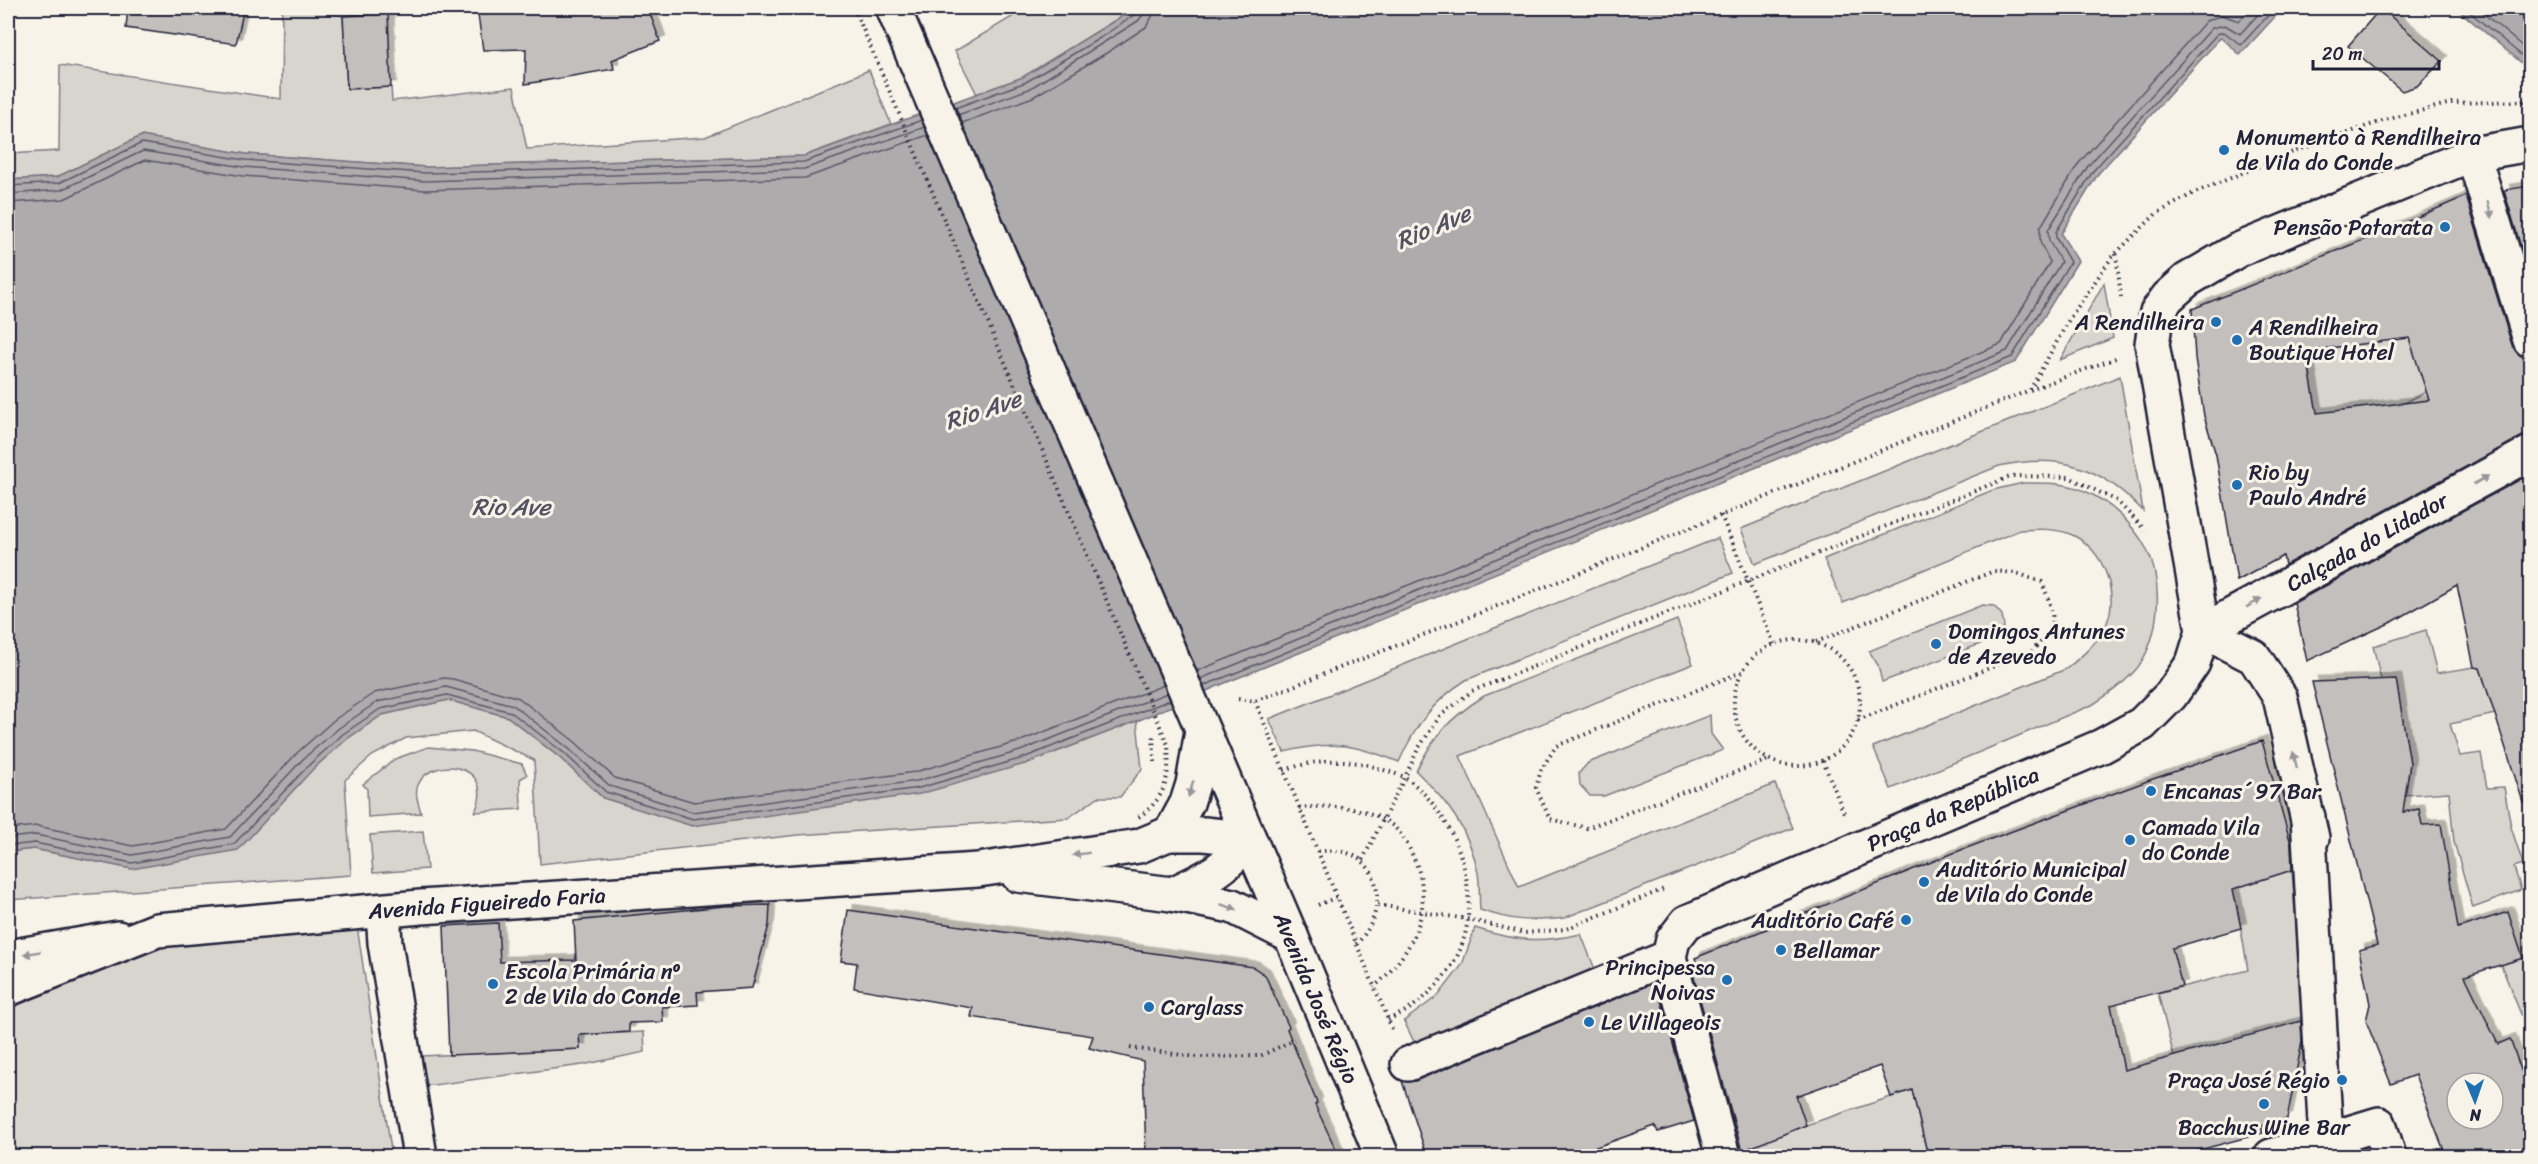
<svg xmlns="http://www.w3.org/2000/svg" width="2538" height="1164" viewBox="0 0 2538 1164" font-family="Sriracha,sans-serif">
	<style>
		.green { fill: #d8d5cf; stroke: #7d7c85; stroke-width: 1.5 }
		.water { fill: #aeabad; stroke: #76747f; stroke-width: 1.5 }
		.lines { fill: none; stroke-linecap: round; stroke-linejoin: round }
		.shore { stroke: #5a5969; stroke-width: 1.5 }
		.building { fill: #c2bfbd; stroke: #22223b; stroke-width: 1.5; fill-rule: evenodd; filter: url(#shadow) }
		.minor-casing { stroke: #22223b; stroke-width: 38 }
		.major-casing { stroke: #22223b; stroke-width: 38 }
		.path { stroke: #22223b; stroke-width: 4; stroke-dasharray: 1.5 4.5; stroke-linecap: butt }
		.minor { stroke: #f7f3e8; stroke-width: 33 }
		.major { stroke: #f7f3e8; stroke-width: 33 }
		.path-bridge { stroke: #22223b; stroke-width: 4; stroke-dasharray: 1.5 4.5; stroke-linecap: butt }
		.oneway { fill: #97959a }
		.poi-dot { fill: #1f6fb2; stroke: #f7f3e8; stroke-width: 2 }
		.labels { text-anchor: middle; dominant-baseline: central; stroke-width: 6; stroke-linejoin: round; paint-order: stroke }
		.poi-label { font-size: 22px; fill: #22223b; stroke: #f7f3e8; text-anchor: start }
		.street-label { font-size: 22px; fill: #22223b; stroke: #f7f3e8 }
		.water-label { font-size: 24px; font-style: italic; fill: #535263; stroke: #f7f3e8 }
	</style>
	<defs>
		<filter id="shadow"><feDropShadow dx="5.5" dy="-5.5" stdDeviation="0" flood-color="#0004"/></filter>
	</defs>
	<rect width="100%" height="100%" fill="#f7f3e8"/>
	<filter id="ink" filterUnits="userSpaceOnUse"><feTurbulence type="fractalNoise" baseFrequency=".0167" numOctaves="2"/><feDisplacementMap in="SourceGraphic" scale="12" xChannelSelector="R" yChannelSelector="G"/><feConvolveMatrix kernelMatrix="1 2 1 2 8 2 1 2 1" color-interpolation-filters="sRGB"/></filter>
	<g filter="url(#ink)">
		<g class="green">
			<path d="M282 8H308L343 16 347 89 391 87 392 101 514 87 527 149 705 137 869 70 891 124 804 156 426 167 246 154 141 136 57 177 8 180V154L59 151 60 65 281 99Z"/>
			<path d="M1027 8H1135L1023 77 977 94 955 51Z"/>
			<path d="M2496 268 2499 287 2405 324 2428 391 2404 403 2335 476 2272 315 2419 296Z"/>
			<path d="M2104 283 2113 338 2060 360Z"/>
			<path d="M2120 376 2143 511C2101 466 2059 453 1999 466L1755 564 1741 529Z"/>
			<path d="M2023 483C2045 483 2067 482 2087 492 2111 503 2133 524 2146 548 2164 582 2160 636 2138 667 2125 683 2109 694 2092 705L1891 789 1873 747 2066 669C2081 657 2094 646 2104 629 2122 597 2104 547 2070 534 2054 528 2036 529 2020 530L1843 603 1824 559 1993 490Z"/>
			<path d="M1718 538 1733 573 1466 680C1433 701 1415 726 1399 762 1354 744 1331 740 1284 752L1269 719Z"/>
			<path d="M1982 605 1994 606 2002 615 2004 627 1996 638 1882 682 1878 665 1869 651Z"/>
			<path d="M1677 620 1693 664 1460 756 1519 887 1775 784 1793 828 1564 918C1529 922 1513 921 1480 910 1479 898 1480 885 1478 873 1470 830 1446 800 1416 771 1435 734 1450 718 1484 696Z"/>
			<path d="M2426 630 2437 673 2474 667 2480 668 2495 714 2450 724 2460 756 2481 753 2487 788 2504 787 2511 827 2523 864 2514 867 2521 890 2473 908 2454 842 2449 792 2405 795 2410 763 2396 680H2381L2373 646Z"/>
			<path d="M448 700 508 717 560 758 603 798 1025 764 1137 721 1142 769 1120 797H1098L1068 818 798 835 540 864 534 760 473 731 406 738 372 756 345 780 351 875 8 900V852L34 849 132 869 314 768 347 739 382 715Z"/>
			<path d="M1710 715 1711 734 1723 750 1604 796H1590L1580 785 1579 773 1588 763Z"/>
			<path d="M428 747 472 751 522 764 527 775 520 779 521 809 475 812C498 762 430 755 418 785 414 794 419 804 421 813L368 817 367 789 363 784 395 759Z"/>
			<path d="M423 831 427 869 373 873 370 835Z"/>
			<path d="M2182 863 2236 888 2292 870 2303 1021 2174 1057 2158 993 2248 970 2236 901Z"/>
			<path d="M357 926 392 1156H8V1009L157 947Z"/>
			<path d="M1475 928C1514 941 1540 943 1581 934L1598 977 1420 1054 1404 1021 1439 995 1462 965Z"/>
			<path d="M2530 956V1022L2525 1024 2501 965Z"/>
			<path d="M644 1032 645 1052 582 1065 426 1086 420 1056 580 1049 579 1035Z"/>
			<path d="M1912 1090 1928 1156H1744L1742 1151 1806 1125Z"/>
		</g>
		<g class="water">
			<path d="M1135 8H2283L2240 55 2221 37 2098 174 2061 234 2078 261 2016 362 1225 683 1137 721 1025 764 920 794 692 826 603 798 560 758 508 717 448 700 382 715 347 739 314 768 238 850 132 869 34 849 8 852V180L57 177 141 136 246 154 426 167 804 156 1023 77Z"/>
			<path d="M2456 8H2530V57L2523 64Z"/>
		</g>
		<g class="lines">
			<g class="shore">
				<path d="M2465 8 2521 55 2530 54"/>
				<path d="M2477 8 2522 46H2530"/>
				<path d="M955 108 1026 82 1100 38 1134 15 1137 8"/>
				<path d="M958 115 1029 89 1138 21 1143 15 1145 8"/>
				<path d="M962 123 1033 97 1108 52 1146 27 1152 17 1154 8"/>
				<path d="M8 186 59 183 142 143 245 160 425 173 555 170 804 162 922 120"/>
				<path d="M8 194 61 190 143 151 244 167 425 181 804 169 925 127"/>
				<path d="M8 203 64 199 145 160 243 176 425 190 805 178 928 135"/>
				<path d="M1197 671 2001 344 2050 262 2040 242V228L2079 163 2206 21 2222 15 2239 21 2252 8"/>
				<path d="M1200 679 2007 351 2061 262 2049 241 2048 230 2088 166 2212 28 2225 25 2240 34 2264 8"/>
				<path d="M1203 686 2012 357 2070 262 2056 238V232L2093 171 2217 34 2224 32 2241 45 2275 8"/>
				<path d="M8 829 37 826 133 846 226 829 298 752 334 720 374 693 444 678 453 679 519 698 574 741 615 778 694 802 915 772 1018 742 1164 685"/>
				<path d="M8 838 36 835 132 855 230 837 304 758 339 728 377 702 446 687 513 705 568 748 610 786 693 812 917 781 1020 751 1167 693"/>
				<path d="M8 846 35 843 132 863 234 844 310 764 343 734 380 709 447 695 511 712 564 753 606 792 693 819 919 788 1023 758 1170 700"/>
			</g>
		</g>
		<g class="building">
			<path d="M128 8H244L236 44 126 28Z"/>
			<path d="M477 8H648L660 41 612 60 614 69 525 84 526 49 483 50Z"/>
			<path d="M2381 8 2442 61 2417 86 2402 91 2348 46Z"/>
			<path d="M388 14 391 87 347 89 343 16Z"/>
			<path d="M2530 186V278L2504 190Z"/>
			<path d="M2466 196 2512 345 2518 354 2530 358V434L2521 437 2285 565 2283 556 2237 581 2216 455 2204 416 2195 358 2192 309 2383 232ZM2409 338 2429 400 2317 413 2306 351Z"/>
			<path d="M2530 474V801L2523 802 2480 668 2474 667 2457 585 2394 621 2307 661 2294 603Z"/>
			<path d="M2396 679 2410 763 2403 812 2419 809 2422 825 2441 824 2458 928 2508 912 2523 958 2465 976 2498 1044 2510 1039 2530 1095V1156H2446L2415 1075 2391 1084 2366 1021 2370 1004 2359 950 2377 945 2312 682ZM2457 1083H2493V1119H2457Z"/>
			<path d="M2262 741 2291 844 2292 870 2233 889 2241 928 2172 948 2182 986 2111 1005 2124 1070 2301 1021 2302 1042 2287 1119 2261 1126 2263 1133 2177 1156H1928L1912 1090 1891 1097 1880 1066 1796 1096 1806 1125 1742 1151 1691 967 1697 965 1695 958 1961 850 2150 780Z"/>
			<path d="M770 905 769 925 752 988 697 992 698 1005 662 1007 663 1022 629 1023V1032L579 1035 580 1049 449 1055 444 926 498 923 500 962 576 960 574 921 725 906Z"/>
			<path d="M848 910 1253 967 1265 975 1289 1027 1287 1029 1317 1103 1315 1105 1339 1156H1146L1143 1061 1089 1048 1093 1036 971 1017 973 1008 854 988 857 963 841 961Z"/>
			<path d="M1656 982 1694 1121 1658 1132 1655 1126 1571 1156H1427L1402 1081H1415Z"/>
		</g>
		<g class="lines">
			<g class="minor-casing">
				<g id="minor">
					<path d="M2473 154 2530 340"/>
					<path d="M2203 631 2254 657 2280 697 2312 838"/>
					<path d="M2203 631 2530 453"/>
					<path d="M2308 817 2326 1140 2379 1124 2389 1156"/>
					<path d="M383 911 385 943 420 1156"/>
					<path d="M8 957 118 938"/>
					<path d="M1408 1064 1669 957"/>
					<path d="M1723 1156 1669 957 1673 940 1687 922 2102 746 2142 724 2171 695 2193 663 2203 631 2152 344 2157 312 2168 297 2187 280 2238 250 2473 154 2530 144"/>
					<path d="M2271 1156 2326 1140"/>
				</g>
			</g>
			<g class="major-casing">
				<g id="major">
					<path d="M893 8 1291 936 1382 1156"/>
					<path d="M1168 834H1204L1249 839"/>
					<path d="M1018 875 1172 894 1232 906 1291 936"/>
					<path d="M1172 894C1209 877 1223 871 1249 839"/>
					<path d="M8 989 157 930 421 907 978 870 1139 846 1168 834 1174 827 1187 803 1193 784 1202 731"/>
				</g>
			</g>
			<g class="path">
				<path d="M2523 102 2530 94"/>
				<path d="M2116 254 2121 297"/>
				<path d="M2030 390 2070 318 2112 257 2156 214 2192 194 2293 152 2385 120 2451 103 2530 101"/>
				<path d="M1721 515 1774 644"/>
				<circle cx="1797" cy="703" r="63"/>
				<path d="M1816 642 1994 571 2016 573 2042 582C2055 618 2060 621 2032 651L1858 720"/>
				<path d="M1742 672 1556 746 1541 770 1536 788 1550 819 1587 828 1768 760"/>
				<path d="M1238 699 1255 701 1510 601 2030 390 2116 358"/>
				<path d="M1255 701 1392 1029"/>
				<path d="M1823 761 1844 813"/>
				<path d="M1155 762 1153 739 1155 734"/>
				<path d="M1284 770C1335 754 1356 760 1405 777L1362 861"/>
				<path d="M1299 808C1330 805 1367 805 1393 826 1403 835 1410 848 1415 861 1436 910 1411 955 1374 987"/>
				<path d="M1318 851C1333 850 1350 850 1362 861 1387 884 1378 924 1356 944"/>
				<path d="M1318 905 1337 897"/>
				<path d="M1378 905 1467 919 1525 933 1566 929 1664 889"/>
				<path d="M1388 1020C1397 1015 1408 1011 1416 1004 1432 993 1452 969 1460 950 1484 891 1455 813 1405 777L1418 749 1440 716 1472 691 2012 476 2069 477 2117 501 2145 530"/>
				<path d="M1130 1048 1197 1057 1260 1056 1294 1040"/>
			</g>
			<use href="#minor" class="minor"/>
			<use href="#major" class="major"/>
			<path class="path-bridge" d="M854 8 1168 745C1170 777 1166 799 1137 818"/>
		</g>
		<defs><path id="oneway-solid" d="M-6-.8H1V-3.2L6.5 0L1 3.2V.8H-6Z" transform="scale(1.5)"/></defs>
		<g class="oneway">
			<use href="#oneway-solid" transform="translate(2490 210) rotate(73)"/>
			<use href="#oneway-solid" transform="translate(2481 480) rotate(-29)"/>
			<use href="#oneway-solid" transform="translate(2254 603) rotate(-29)"/>
			<use href="#oneway-solid" transform="translate(2295 760) rotate(-103)"/>
			<use href="#oneway-solid" transform="translate(1191 789) rotate(107)"/>
			<use href="#oneway-solid" transform="translate(1081 854) rotate(171)"/>
			<use href="#oneway-solid" transform="translate(1229 907) rotate(18)"/>
			<use href="#oneway-solid" transform="translate(32 953) rotate(170)"/>
		</g>
	</g>
	<g class="poi-dot">
		<circle cx="2224" cy="150" r="6"/>
		<circle cx="2445" cy="227" r="6"/>
		<circle cx="2216" cy="322" r="6"/>
		<circle cx="2237" cy="340" r="6"/>
		<circle cx="2237" cy="485" r="6"/>
		<circle cx="1936" cy="644" r="6"/>
		<circle cx="2151" cy="791" r="6"/>
		<circle cx="2130" cy="840" r="6"/>
		<circle cx="1924" cy="882" r="6"/>
		<circle cx="1906" cy="920" r="6"/>
		<circle cx="1781" cy="950" r="6"/>
		<circle cx="1727" cy="980" r="6"/>
		<circle cx="493" cy="984" r="6"/>
		<circle cx="1149" cy="1007" r="6"/>
		<circle cx="1589" cy="1022" r="6"/>
		<circle cx="2342" cy="1080" r="6"/>
		<circle cx="2264" cy="1104" r="6"/>
	</g>
	<g class="labels">
		<g class="poi-label">
			<text x="2236" y="137">Monumento à Rendilheira<tspan x="2236" dy="25">de Vila do Conde</tspan></text>
			<text x="2433" y="227" text-anchor="end">Pensão Patarata</text>
			<text x="2204" y="322" text-anchor="end">A Rendilheira</text>
			<text x="2249" y="327">A Rendilheira<tspan x="2249" dy="25">Boutique Hotel</tspan></text>
			<text x="2249" y="472">Rio by<tspan x="2249" dy="25">Paulo André</tspan></text>
			<text x="1948" y="631">Domingos Antunes<tspan x="1948" dy="25">de Azevedo</tspan></text>
			<text x="2163" y="791">Encanas´97 Bar</text>
			<text x="2142" y="827">Camada Vila<tspan x="2142" dy="25">do Conde</tspan></text>
			<text x="1936" y="869">Auditório Municipal<tspan x="1936" dy="25">de Vila do Conde</tspan></text>
			<text x="1894" y="920" text-anchor="end">Auditório Café</text>
			<text x="1793" y="950">Bellamar</text>
			<text x="1715" y="967" text-anchor="end">Principessa<tspan x="1715" dy="25">Noivas</tspan></text>
			<text x="505" y="971">Escola Primária nº<tspan x="505" dy="25">2 de Vila do Conde</tspan></text>
			<text x="1161" y="1007">Carglass</text>
			<text x="1601" y="1022">Le Villageois</text>
			<text x="2330" y="1080" text-anchor="end">Praça José Régio</text>
			<text x="2264" y="1127" text-anchor="middle">Bacchus Wine Bar</text>
		</g>
		<g class="street-label">
			<text transform="translate(2367 542) rotate(-29)">Calçada do Lidador</text>
			<text transform="translate(1953 809) rotate(-23)">Praça da República</text>
			<text transform="translate(487 903) rotate(-4)">Avenida Figueiredo Faria</text>
			<text transform="translate(1316 998) rotate(67)">Avenida José Régio</text>
		</g>
		<g class="water-label">
			<text transform="translate(1433 227) rotate(-23)">Rio Ave</text>
			<text transform="translate(983 410) rotate(-18)">Rio Ave</text>
			<text x="511" y="507">Rio Ave</text>
		</g>
	</g>
	<rect width="2538" height="1164" fill="none" stroke="#f7f3e8" stroke-width="30"/>
	<rect x="15" y="15" width="2508" height="1134" fill="none" stroke="#22223b" stroke-width="2" filter="url(#ink)"/>
	<g transform="translate(2475 1101) rotate(178)"><circle r="28" fill="#f7f3e8" stroke="#a29fa3" stroke-width="1.5"/>
	<path d="M0-4.5L10 22L0 15L-10 22Z" fill="#1f6fb2"/>
	<text y="-9" font-size="16" font-weight="bold" text-anchor="middle" fill="#22223b">N</text>
	</g>
	<path d="M2313 60v9h126v-9" fill="none" stroke="#22223b" stroke-width="3"/>
	<text x="2322" y="60" font-size="18" fill="#22223b" stroke="#f7f3e8" stroke-width="4.5" paint-order="stroke">20 m</text>
</svg>
